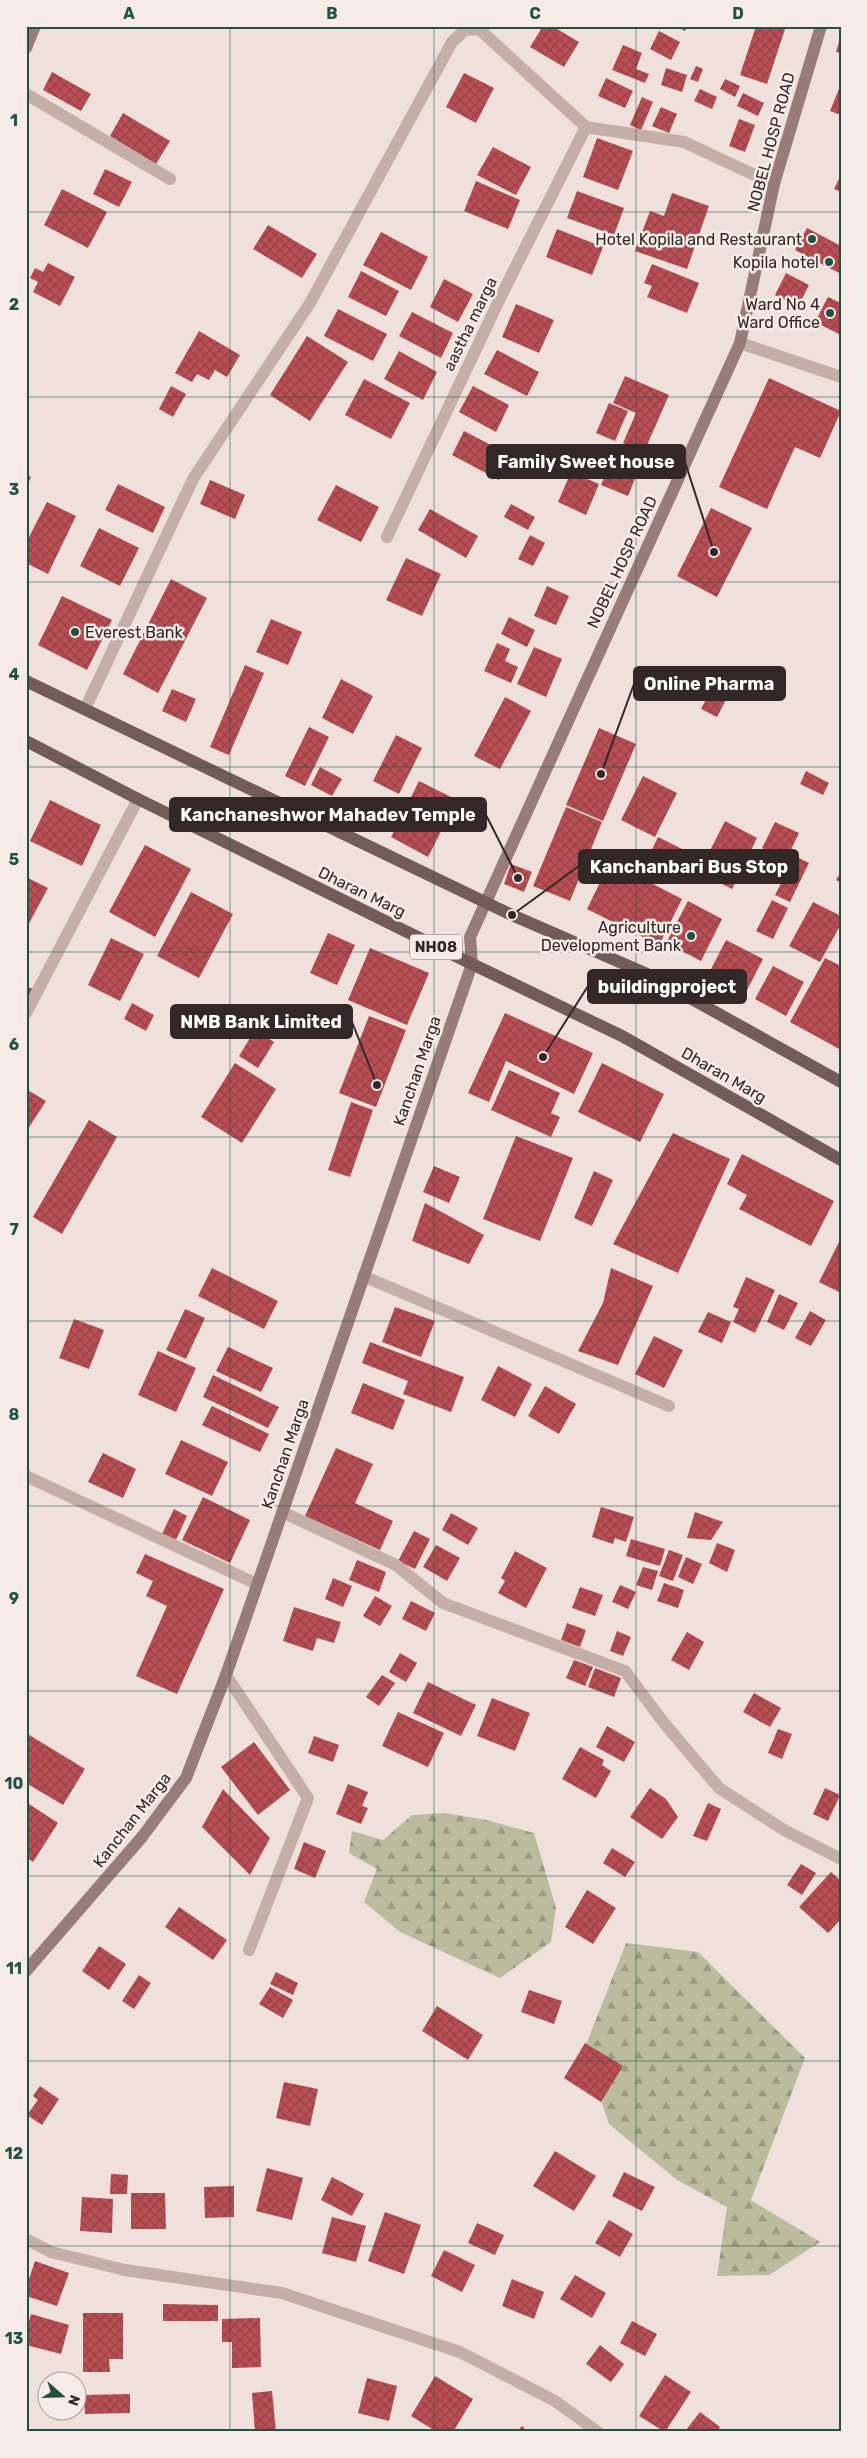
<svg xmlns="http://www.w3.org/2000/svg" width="867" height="2458" viewBox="0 0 867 2458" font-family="Rubik,sans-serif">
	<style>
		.forest { fill: url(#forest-firs) }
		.building { fill: url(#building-cross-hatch) }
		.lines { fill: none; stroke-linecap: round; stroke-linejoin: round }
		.street { stroke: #c5ada8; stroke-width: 12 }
		.secondary { stroke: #987c7a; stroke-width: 12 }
		.primary { stroke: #735b5a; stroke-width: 12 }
		.grid { fill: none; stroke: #225045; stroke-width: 1; stroke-opacity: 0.55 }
		.poi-dot { fill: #225045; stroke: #f7ebe7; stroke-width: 2 }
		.labels { text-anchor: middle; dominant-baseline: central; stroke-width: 5; stroke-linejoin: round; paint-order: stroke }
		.shield { fill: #f7ebe7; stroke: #6e6261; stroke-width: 1 }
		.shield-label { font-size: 15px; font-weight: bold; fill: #332827 }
		.street-label { font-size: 16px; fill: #332827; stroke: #f7ebe7 }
		.poi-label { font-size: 16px; fill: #332827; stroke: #f7ebe7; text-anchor: end }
		.leader { fill: none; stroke: #332827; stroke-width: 2 }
		.callout-dot { fill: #332827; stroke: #f7ebe7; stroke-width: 2 }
		.callout { fill: #332827; stroke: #332827; stroke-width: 2 }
		.callout-label { font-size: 18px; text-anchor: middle; font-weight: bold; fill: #fff }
		.neatline { fill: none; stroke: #225045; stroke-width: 2 }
		.grid-label { font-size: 16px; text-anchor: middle; font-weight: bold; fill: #225045 }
	</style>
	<defs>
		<pattern id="forest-firs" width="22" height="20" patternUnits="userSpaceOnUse" patternTransform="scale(1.25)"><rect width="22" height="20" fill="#babc9d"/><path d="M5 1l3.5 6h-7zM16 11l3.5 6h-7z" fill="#989980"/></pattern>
		<pattern id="building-cross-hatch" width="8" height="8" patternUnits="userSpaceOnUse" patternTransform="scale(1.25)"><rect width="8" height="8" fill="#b94f54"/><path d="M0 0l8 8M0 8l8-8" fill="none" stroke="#974246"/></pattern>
	</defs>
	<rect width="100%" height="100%" fill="#efe0db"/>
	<g class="forest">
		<path d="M445 1813 486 1820 534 1833 556 1908 551 1942 500 1978 400 1932 364 1902 377 1869 349 1853 352 1831 383 1840 412 1815Z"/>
		<path d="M626 1943 698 1952 805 2058 751 2200 820 2242 769 2275 717 2276 727 2207 677 2180 609 2124 584 2050Z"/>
	</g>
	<g class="building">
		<path d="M543 26H552L579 42 564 67 530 47Z"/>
		<path d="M675 26H688L685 31Z"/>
		<path d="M756 26H786L767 84 740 75Z"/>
		<path d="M659 31 680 42 671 60 650 49Z"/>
		<path d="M840 39H841V53L836 52Z"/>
		<path d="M623 45 642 53 636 69 649 74 645 83 612 70Z"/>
		<path d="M696 66 703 69 698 82 690 79Z"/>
		<path d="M666 68 687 75 682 92 661 85Z"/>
		<path d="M52 72 91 94 81 111 43 90Z"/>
		<path d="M464 73 494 88 476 123 446 107Z"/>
		<path d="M606 78 633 91 625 108 598 96Z"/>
		<path d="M725 79 740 86 735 97 720 89Z"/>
		<path d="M841 84V115L830 111Z"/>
		<path d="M700 89 717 97 712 109 694 101Z"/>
		<path d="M743 93 764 103 758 116 737 106Z"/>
		<path d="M642 97 653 102 641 130 630 125Z"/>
		<path d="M661 107 677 114 669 133 652 126Z"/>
		<path d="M123 113 170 141 156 164 110 136Z"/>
		<path d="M739 119 755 125 745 152 729 146Z"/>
		<path d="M597 138 633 151 618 190 583 177Z"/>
		<path d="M493 147 531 167 516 195 477 175Z"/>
		<path d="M105 169 132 182 119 207 93 194Z"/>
		<path d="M841 175V192L834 189Z"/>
		<path d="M476 181 520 200 508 229 464 211Z"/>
		<path d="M62 189 107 212 88 248 44 225Z"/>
		<path d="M577 191 624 208 614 235 567 218Z"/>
		<path d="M672 193 709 206 687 269 635 251 650 211 664 216Z"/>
		<path d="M268 225 317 254 302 278 253 249Z"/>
		<path d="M807 228 841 246V274L795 250Z"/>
		<path d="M557 229 603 247 592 275 546 257Z"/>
		<path d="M381 232 428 257 411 290 363 265Z"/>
		<path d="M48 263 75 277 60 306 33 292 38 282 30 278 35 268 43 272Z"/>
		<path d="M652 264 699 283 687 313 647 297 652 286 644 283Z"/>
		<path d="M361 271 399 291 386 316 348 297Z"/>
		<path d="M786 273 809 285 798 307 775 295Z"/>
		<path d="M444 279 473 294 458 322 430 307Z"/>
		<path d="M828 297 841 303V330L839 334 815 322Z"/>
		<path d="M516 304 554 320 539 353 502 337Z"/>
		<path d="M338 309 387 334 373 361 324 336Z"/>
		<path d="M412 312 453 333 441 358 399 336Z"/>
		<path d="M199 331 240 355 227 377 215 370 209 380 197 374 192 382 175 373Z"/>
		<path d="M307 336 348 362 310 421 270 395Z"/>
		<path d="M497 350 539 372 527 396 484 374Z"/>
		<path d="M399 351 437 372 423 400 384 379Z"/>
		<path d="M625 376 669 395 644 452 623 443 636 413 613 403Z"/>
		<path d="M769 378 841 411 820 458 795 447 767 509 719 487Z"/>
		<path d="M364 379 410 403 391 439 345 415Z"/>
		<path d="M171 386 186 394 173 417 159 409Z"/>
		<path d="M473 386 509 405 496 432 459 412Z"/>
		<path d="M609 403 628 411 615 441 596 433Z"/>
		<path d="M464 431 512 456 499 480 452 455Z"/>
		<path d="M615 450 642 461 628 496 601 485Z"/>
		<path d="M571 472 599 484 586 515 558 502Z"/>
		<path d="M26 474 31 477 26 487Z"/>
		<path d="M210 480 245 495 235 519 200 504Z"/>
		<path d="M118 484 165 507 153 533 105 510Z"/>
		<path d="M336 485 379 507 361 542 317 520Z"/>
		<path d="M47 502 76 516 48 574 26 563V543Z"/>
		<path d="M511 504 535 517 528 530 504 517Z"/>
		<path d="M711 508 752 528 717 597 677 576Z"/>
		<path d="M430 509 478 536 466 558 418 530Z"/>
		<path d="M99 528 139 548 120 586 80 566Z"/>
		<path d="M530 535 545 543 533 566 518 559Z"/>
		<path d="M406 558 441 574 422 616 386 600Z"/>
		<path d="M171 579 207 598 158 693 123 674Z"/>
		<path d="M547 586 569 596 556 625 534 616Z"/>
		<path d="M62 596 112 620 87 670 38 645Z"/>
		<path d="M509 617 535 630 527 647 501 634Z"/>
		<path d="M271 619 302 632 288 665 256 652Z"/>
		<path d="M497 643 510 649 505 661 518 667 511 683 484 671Z"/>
		<path d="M534 647 562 659 546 697 517 684Z"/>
		<path d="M245 665 264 673 229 755 210 747Z"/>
		<path d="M341 679 373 696 353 734 322 718Z"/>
		<path d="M714 684 730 692 717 717 701 709Z"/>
		<path d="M172 689 196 699 186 722 162 711Z"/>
		<path d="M505 697 531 711 500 769 474 756Z"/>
		<path d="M309 727 329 737 305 786 285 776Z"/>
		<path d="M599 728 636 744 603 821 566 805Z"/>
		<path d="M396 735 422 748 399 794 373 781Z"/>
		<path d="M320 767 342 779 332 796 311 785Z"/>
		<path d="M806 771 829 783 823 795 800 784Z"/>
		<path d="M643 776 677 793 655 837 621 820Z"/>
		<path d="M419 781 457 800 428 857 391 837Z"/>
		<path d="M50 800 101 825 82 866 30 841Z"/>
		<path d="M566 807 602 822 570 901 533 886Z"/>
		<path d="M725 821 757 838 732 889 699 872Z"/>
		<path d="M775 822 799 833 786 860 762 848Z"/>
		<path d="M658 837 682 849 665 883 642 870Z"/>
		<path d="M145 845 191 869 155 937 109 912Z"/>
		<path d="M795 856 809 863 790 902 775 895Z"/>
		<path d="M610 862 682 899 659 945 587 909Z"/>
		<path d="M511 864 532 872 524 892 504 884Z"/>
		<path d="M841 872V883L836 880Z"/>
		<path d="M26 877 48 888 26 929Z"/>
		<path d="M191 892 233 914 199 978 157 956Z"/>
		<path d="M772 900 788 908 773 939 756 931Z"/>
		<path d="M688 901 722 919 701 961 666 943Z"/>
		<path d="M813 902 841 916V924L820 962 789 946Z"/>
		<path d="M328 933 355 945 337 985 310 973Z"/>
		<path d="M111 938 144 954 120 1001 88 985Z"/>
		<path d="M726 940 763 959 745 994 708 975Z"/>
		<path d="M370 948 429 973 407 1025 348 1000Z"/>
		<path d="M825 958 841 966V1050L790 1022Z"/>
		<path d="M773 966 804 982 786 1016 755 999Z"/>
		<path d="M26 986 35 990 26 1006Z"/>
		<path d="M132 1003 154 1015 146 1031 124 1019Z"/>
		<path d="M505 1013 593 1053 574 1094 506 1061 489 1102 468 1093Z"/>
		<path d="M369 1016 406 1030 376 1107 339 1093Z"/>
		<path d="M255 1030 274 1042 258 1068 239 1056Z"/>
		<path d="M235 1063 276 1089 242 1143 201 1117Z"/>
		<path d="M602 1063 664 1094 640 1142 578 1112Z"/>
		<path d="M509 1070 560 1093 551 1113 560 1117 551 1137 491 1110Z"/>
		<path d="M26 1089 46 1101 26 1132Z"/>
		<path d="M351 1102 373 1110 350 1177 328 1170Z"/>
		<path d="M89 1120 117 1137 62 1234 33 1217Z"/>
		<path d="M673 1133 730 1159 678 1273 613 1244Z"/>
		<path d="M516 1136 573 1158 540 1241 483 1219Z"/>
		<path d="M742 1154 834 1201 811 1246 739 1209 747 1195 727 1184Z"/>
		<path d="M434 1166 460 1177 449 1203 423 1192Z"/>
		<path d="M594 1171 613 1180 592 1226 574 1218Z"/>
		<path d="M425 1203 484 1235 469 1264 412 1241Z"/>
		<path d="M841 1238V1293L819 1282Z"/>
		<path d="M212 1268 278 1301 264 1329 198 1296Z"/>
		<path d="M611 1268 653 1286 618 1365 578 1351 603 1303Z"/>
		<path d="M746 1277 775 1290 755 1333 733 1322 739 1309 733 1307Z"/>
		<path d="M779 1294 798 1303 784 1330 767 1322Z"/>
		<path d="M395 1307 435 1321 421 1357 382 1342Z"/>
		<path d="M185 1309 205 1318 186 1359 166 1350Z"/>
		<path d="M810 1311 826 1320 811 1346 795 1338Z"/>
		<path d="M708 1312 731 1322 722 1343 698 1332Z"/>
		<path d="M74 1319 104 1330 89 1369 59 1358Z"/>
		<path d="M654 1336 683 1350 664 1388 635 1374Z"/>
		<path d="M370 1342 464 1377 451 1412 403 1394 408 1381 362 1363Z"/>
		<path d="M228 1347 273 1368 261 1392 216 1371Z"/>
		<path d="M158 1351 196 1368 176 1412 138 1395Z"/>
		<path d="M498 1366 532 1384 515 1417 481 1400Z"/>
		<path d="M213 1375 279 1407 268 1428 203 1397Z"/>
		<path d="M363 1383 405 1400 393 1430 351 1413Z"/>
		<path d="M545 1386 576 1404 559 1434 528 1416Z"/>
		<path d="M212 1406 269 1434 260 1452 202 1425Z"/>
		<path d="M181 1440 228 1462 212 1496 165 1474Z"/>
		<path d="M336 1448 373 1464 355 1503 393 1521 380 1550 305 1516Z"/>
		<path d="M103 1453 136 1469 123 1498 88 1482Z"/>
		<path d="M203 1497 250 1520 230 1563 182 1540Z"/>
		<path d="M601 1507 634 1517 626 1542 615 1538 613 1544 592 1537Z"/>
		<path d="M174 1509 187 1516 176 1540 162 1534Z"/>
		<path d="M695 1512 723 1522 711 1540 687 1538Z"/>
		<path d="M451 1513 478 1528 468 1545 442 1530Z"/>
		<path d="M414 1531 430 1539 415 1569 398 1561Z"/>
		<path d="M631 1539 665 1549 660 1566 626 1556Z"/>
		<path d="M717 1543 735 1550 727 1572 709 1563Z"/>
		<path d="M436 1545 460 1558 447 1581 423 1567Z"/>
		<path d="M669 1550 683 1555 673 1581 659 1576Z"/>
		<path d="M515 1551 547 1568 526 1608 498 1593 505 1581 501 1578Z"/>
		<path d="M145 1554 224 1589 177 1694 136 1676 167 1606 146 1596 153 1581 136 1573Z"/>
		<path d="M686 1557 702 1564 693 1584 678 1577Z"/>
		<path d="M357 1560 386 1572 379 1592 349 1580Z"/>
		<path d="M643 1567 658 1571 652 1590 636 1585Z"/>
		<path d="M333 1578 352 1586 343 1607 325 1599Z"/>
		<path d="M664 1583 684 1590 678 1608 657 1601Z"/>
		<path d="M620 1585 636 1592 628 1609 612 1602Z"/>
		<path d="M580 1587 603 1595 595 1616 572 1608Z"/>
		<path d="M375 1596 392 1606 380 1626 363 1616Z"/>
		<path d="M411 1601 435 1613 426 1631 402 1619Z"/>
		<path d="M294 1607 341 1622 334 1643 317 1638 313 1651 283 1641Z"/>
		<path d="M567 1623 586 1630 580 1647 561 1640Z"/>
		<path d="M617 1631 631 1637 623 1656 610 1651Z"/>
		<path d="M687 1632 704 1642 689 1670 671 1660Z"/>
		<path d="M400 1653 417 1663 406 1682 389 1672Z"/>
		<path d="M574 1660 593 1667 585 1686 566 1678Z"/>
		<path d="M595 1668 621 1678 614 1697 588 1687Z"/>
		<path d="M382 1675 395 1683 379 1706 366 1697Z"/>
		<path d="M428 1682 476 1705 461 1736 413 1713Z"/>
		<path d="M754 1693 781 1708 770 1727 743 1712Z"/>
		<path d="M492 1698 530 1713 515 1751 477 1736Z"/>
		<path d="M398 1712 444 1733 428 1767 382 1746Z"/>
		<path d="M607 1726 635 1742 624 1762 596 1747Z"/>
		<path d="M778 1729 792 1734 782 1759 768 1753Z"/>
		<path d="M26 1733 85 1769 63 1805 26 1783Z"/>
		<path d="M314 1736 339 1745 333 1762 308 1753Z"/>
		<path d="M254 1742 290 1790 258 1815 221 1767Z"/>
		<path d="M580 1747 604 1760 602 1765 611 1771 596 1798 562 1779Z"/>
		<path d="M348 1784 368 1792 362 1806 368 1808 361 1824 336 1814Z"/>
		<path d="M650 1788 666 1799 678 1817 662 1839 630 1817Z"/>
		<path d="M825 1788 840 1795 828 1821 813 1814Z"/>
		<path d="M223 1789 270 1838 250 1875 202 1827Z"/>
		<path d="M26 1802 58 1823 33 1862 26 1857Z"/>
		<path d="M708 1803 721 1809 707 1841 693 1836Z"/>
		<path d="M304 1842 326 1851 315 1878 294 1869Z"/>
		<path d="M612 1848 635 1862 625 1877 603 1863Z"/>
		<path d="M801 1864 816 1873 802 1895 787 1885Z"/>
		<path d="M831 1872 841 1881V1919L828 1933 799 1907Z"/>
		<path d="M587 1890 616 1908 593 1944 565 1927Z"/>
		<path d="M179 1907 227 1940 213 1960 165 1927Z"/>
		<path d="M99 1946 126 1964 109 1990 82 1971Z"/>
		<path d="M276 1972 298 1983 293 1995 270 1984Z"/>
		<path d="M139 1975 151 1983 134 2009 122 2001Z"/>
		<path d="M270 1987 293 2000 283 2018 259 2004Z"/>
		<path d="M529 1990 562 2001 554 2024 521 2012Z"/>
		<path d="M437 2006 483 2035 468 2060 422 2031Z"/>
		<path d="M585 2043 623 2066 601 2102 564 2078Z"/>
		<path d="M284 2082 318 2089 310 2126 276 2118Z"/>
		<path d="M40 2086 59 2099 42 2125 27 2115 38 2100 33 2096Z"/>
		<path d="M555 2151 596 2176 574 2211 533 2186Z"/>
		<path d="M267 2168 303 2178 292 2220 256 2211Z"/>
		<path d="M624 2172 655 2187 642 2211 612 2196Z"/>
		<path d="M111 2174 128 2175 127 2194H110Z"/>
		<path d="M332 2177 364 2194 352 2216 321 2200Z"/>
		<path d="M234 2186V2217L205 2218 204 2187Z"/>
		<path d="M131 2193H165L166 2229H131Z"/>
		<path d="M82 2197 113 2199 112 2233 80 2231Z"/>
		<path d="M385 2212 421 2225 404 2274 368 2261Z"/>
		<path d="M332 2217 366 2226 356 2262 322 2253Z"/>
		<path d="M609 2220 633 2234 620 2257 595 2243Z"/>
		<path d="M477 2223 504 2235 495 2255 468 2243Z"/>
		<path d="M444 2250 475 2265 462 2292 431 2276Z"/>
		<path d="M35 2261 69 2273 57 2306 26 2296V2288Z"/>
		<path d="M575 2275 606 2293 592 2318 560 2299Z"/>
		<path d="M512 2279 544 2292 534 2319 502 2306Z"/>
		<path d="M163 2304 218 2305V2321H163Z"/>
		<path d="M83 2313H123V2359H109L110 2372H83Z"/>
		<path d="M31 2314 69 2325 61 2354 26 2345V2333Z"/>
		<path d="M260 2318 261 2367 232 2368V2342H222V2319Z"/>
		<path d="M632 2321 657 2334 645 2356 620 2343Z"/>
		<path d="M600 2345 624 2364 611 2382 586 2364Z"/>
		<path d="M665 2375 691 2392 665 2432 639 2416Z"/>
		<path d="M435 2376 473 2399 453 2432H437L411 2416Z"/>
		<path d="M367 2378 397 2386 389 2421 358 2413Z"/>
		<path d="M272 2391 276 2432H255L252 2393Z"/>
		<path d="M130 2394V2413L85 2414 84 2395Z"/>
		<path d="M700 2412 720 2427 717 2432 686 2430Z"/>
		<path d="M522 2426 528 2432H517Z"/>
	</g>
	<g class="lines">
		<g class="street">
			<path d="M26 94 170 179"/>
			<path d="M740 343 841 377"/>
			<path d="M387 537 504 290 586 127"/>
			<path d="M85 709 193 479 310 303 452 42 465 30 479 29 586 127 684 142 774 184"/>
			<path d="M26 1013 138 799"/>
			<path d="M363 1276 669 1406"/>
			<path d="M26 1476 257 1584"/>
			<path d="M282 1512 396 1565 443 1603 625 1671 664 1723 719 1788 784 1830 841 1859"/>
			<path d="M226 1675 308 1798 249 1950"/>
			<path d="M26 2239 51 2252 125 2270 282 2293 460 2352 555 2401 598 2432"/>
		</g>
		<g class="secondary">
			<path d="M26 48 35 26"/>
			<path d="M26 1971 142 1837 186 1778 226 1675 472 964 470 937 740 343 774 184 821 26"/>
		</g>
		<g class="primary">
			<path d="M26 681 512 915 647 974 841 1082"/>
			<path d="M26 741 138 799 472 964 622 1036 841 1160"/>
		</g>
	</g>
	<path class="grid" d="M230 26V2432M434 26V2432M636 26V2432M26 212H841M26 397H841M26 582H841M26 767H841M26 952H841M26 1137H841M26 1321H841M26 1506H841M26 1691H841M26 1876H841M26 2061H841M26 2246H841"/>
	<g class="poi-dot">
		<circle cx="812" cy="239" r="5"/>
		<circle cx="829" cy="262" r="5"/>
		<circle cx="830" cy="313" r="5"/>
		<circle cx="75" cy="632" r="5"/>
		<circle cx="691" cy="936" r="5"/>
	</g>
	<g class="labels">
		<rect class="shield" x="410" y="934.5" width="52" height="25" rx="4"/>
		<g class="shield-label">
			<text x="436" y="947">NH08</text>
		</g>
		<g class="street-label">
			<text transform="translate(771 142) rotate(-75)">NOBEL HOSP ROAD</text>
			<text transform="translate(470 324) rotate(-64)">aastha marga</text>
			<text transform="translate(622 562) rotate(-65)">NOBEL HOSP ROAD</text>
			<text transform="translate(362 892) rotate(26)">Dharan Marg</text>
			<text transform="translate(417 1071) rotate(-71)">Kanchan Marga</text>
			<text transform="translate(724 1075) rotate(30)">Dharan Marg</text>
			<text transform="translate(285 1454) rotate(-71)">Kanchan Marga</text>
			<text transform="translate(132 1820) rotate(-52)">Kanchan Marga</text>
		</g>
		<g class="poi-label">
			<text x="802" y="239">Hotel Kopila and Restaurant</text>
			<text x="819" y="262">Kopila hotel</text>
			<text x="820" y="304">Ward No 4<tspan x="820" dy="18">Ward Office</tspan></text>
			<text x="85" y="632" text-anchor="start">Everest Bank</text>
			<text x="681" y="927">Agriculture<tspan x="681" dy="18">Development Bank</tspan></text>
		</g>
	</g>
	<path class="leader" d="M714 552L685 462M601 774L634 684M518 878L486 815M512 915L579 866M543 1057L588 986M377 1085L352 1022"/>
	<g class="callout-dot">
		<circle cx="714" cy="552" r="5"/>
		<circle cx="601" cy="774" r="5"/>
		<circle cx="518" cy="878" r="5"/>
		<circle cx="512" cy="915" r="5"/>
		<circle cx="543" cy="1057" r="5"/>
		<circle cx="377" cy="1085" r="5"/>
	</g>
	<g class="callout">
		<rect x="487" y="445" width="198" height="33" rx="5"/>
		<rect x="634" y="667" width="151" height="33" rx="5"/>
		<rect x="170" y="798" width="316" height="33" rx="5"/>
		<rect x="579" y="850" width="219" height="33" rx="5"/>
		<rect x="588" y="970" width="158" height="33" rx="5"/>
		<rect x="171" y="1005" width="181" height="33" rx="5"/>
	</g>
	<g class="callout-label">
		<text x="586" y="468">Family Sweet house</text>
		<text x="709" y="690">Online Pharma</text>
		<text x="328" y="821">Kanchaneshwor Mahadev Temple</text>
		<text x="689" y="873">Kanchanbari Bus Stop</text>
		<text x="667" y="993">buildingproject</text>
		<text x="261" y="1028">NMB Bank Limited</text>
	</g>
	<rect width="867" height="2458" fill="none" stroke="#f7ebe7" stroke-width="55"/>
	<g transform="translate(62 2396) rotate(110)"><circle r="24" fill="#f7ebe7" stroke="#a99d9a"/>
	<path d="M0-4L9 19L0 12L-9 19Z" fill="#225045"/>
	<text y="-8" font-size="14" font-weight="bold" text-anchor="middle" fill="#332827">N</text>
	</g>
	<rect x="28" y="28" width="812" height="2402" class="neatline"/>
	<g class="grid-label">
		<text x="129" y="19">A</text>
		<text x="332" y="19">B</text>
		<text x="535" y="19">C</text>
		<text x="738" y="19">D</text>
		<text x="14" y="126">1</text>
		<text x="14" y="310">2</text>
		<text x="14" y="495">3</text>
		<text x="14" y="680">4</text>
		<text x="14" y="865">5</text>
		<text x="14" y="1050">6</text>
		<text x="14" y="1235">7</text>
		<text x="14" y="1420">8</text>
		<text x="14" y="1604">9</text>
		<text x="14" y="1789">10</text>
		<text x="14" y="1974">11</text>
		<text x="14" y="2159">12</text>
		<text x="14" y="2344">13</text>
	</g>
</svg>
